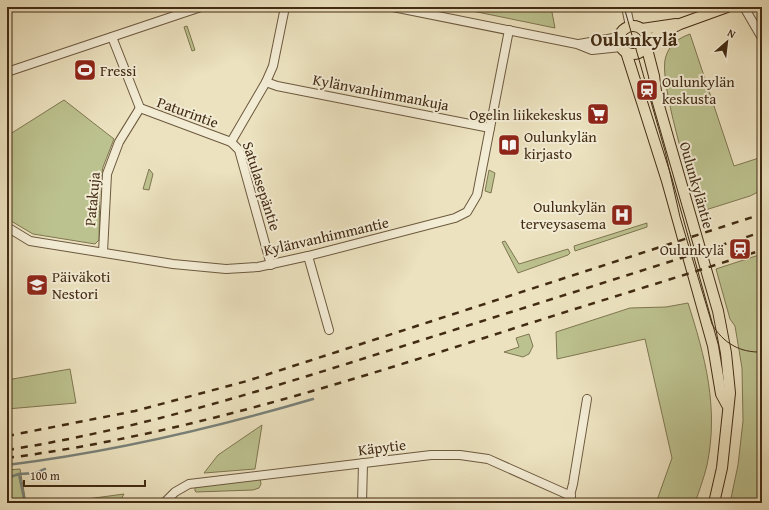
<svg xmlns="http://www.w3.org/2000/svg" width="769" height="510" viewBox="0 0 769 510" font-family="'Gentium Book Plus',serif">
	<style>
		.green { fill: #bcc28f; stroke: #7f7651 }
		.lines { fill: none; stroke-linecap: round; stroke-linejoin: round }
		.stream { stroke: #798179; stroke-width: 2.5 }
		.minor-casing { stroke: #6c593e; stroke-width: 10 }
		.major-casing { stroke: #422b13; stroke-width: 12 }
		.minor { stroke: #f3ecd5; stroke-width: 8 }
		.major { stroke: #ece2bf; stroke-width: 10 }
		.tram { stroke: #422b13; stroke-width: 1 }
		.rail { stroke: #422b13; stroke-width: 2.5; stroke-dasharray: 7 7; stroke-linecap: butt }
		.labels { text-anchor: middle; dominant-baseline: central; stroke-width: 4; stroke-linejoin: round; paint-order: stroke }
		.poi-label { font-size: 15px; fill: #422b13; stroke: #f3ecd5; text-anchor: start }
		.street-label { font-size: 15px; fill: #422b13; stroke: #f3ecd5 }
		.district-label { font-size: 19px; font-weight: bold; fill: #422b13; stroke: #f3ecd5 }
	</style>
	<rect width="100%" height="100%" fill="#ece2bf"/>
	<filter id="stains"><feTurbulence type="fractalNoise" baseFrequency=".005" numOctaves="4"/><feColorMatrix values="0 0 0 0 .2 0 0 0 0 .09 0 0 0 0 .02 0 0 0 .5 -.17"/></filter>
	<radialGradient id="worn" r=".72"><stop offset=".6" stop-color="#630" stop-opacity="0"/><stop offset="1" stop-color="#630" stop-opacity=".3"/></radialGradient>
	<g class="green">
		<path d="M453 7H551L555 28Z"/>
		<path d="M187 26 195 50 192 51 184 27Z"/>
		<path d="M690 34 734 166 762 157V190L750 196 699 212C691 184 657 78 666 56 670 44 679 38 690 34Z"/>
		<path d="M64 100 114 139 103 167 100 183 99 240 95 244 33 234 11 221 7 216V136Z"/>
		<path d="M149 169 153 174 149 190 143 189Z"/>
		<path d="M489 170 495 173 491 193 485 191Z"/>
		<path d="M647 223V227L575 251 574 246Z"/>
		<path d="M505 241 519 264 568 249 570 253 568 255 518 273 502 242Z"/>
		<path d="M762 254V503H730L738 465 743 421 742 368 735 326 730 319 716 269Z"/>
		<path d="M688 303C705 356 719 408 707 465 704 478 699 491 695 503H656L672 458 645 339 557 359 556 332 630 308 666 307Z"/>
		<path d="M529 334 533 346 529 354 523 357 504 352 519 347 516 338Z"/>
		<path d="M70 369 76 403 7 409V380Z"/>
		<path d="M262 425 255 469 204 473 218 455Z"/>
		<path d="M20 469 26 503H7V470Z"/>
		<path d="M260 478 261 484 259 488 253 490 196 492 195 491V487Z"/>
		<path d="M124 494 119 503H57Z"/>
	</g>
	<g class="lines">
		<g class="stream">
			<path d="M7 465C113 452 211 429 313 399"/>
			<path d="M19 474 36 473 45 469"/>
			<path d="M7 478 19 474 25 503"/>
		</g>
		<g class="minor-casing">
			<g id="minor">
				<path d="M393 7 577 44 592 50 621 47"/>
				<path d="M626 7 630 26"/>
				<path d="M744 7 762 38"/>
				<path d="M112 37 140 108 231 142 239 150 271 265"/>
				<path d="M579 44 619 37"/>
				<path d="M7 72 201 7"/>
				<path d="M266 82 277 86 490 128"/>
				<path d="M231 142 266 82 273 66 285 7"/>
				<path d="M7 227 30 241 173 264 226 269 258 267 308 256 455 218 467 212 477 195 509 30"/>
				<path d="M103 252 107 174 119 142 140 108"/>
				<path d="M308 256 329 330"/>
				<path d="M164 503 175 492 189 484 431 455H460L488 459 571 496"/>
				<path d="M362 503 363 463"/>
				<path d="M568 503 573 484 587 399"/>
			</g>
		</g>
		<g class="major-casing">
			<g id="major">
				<circle cx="633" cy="40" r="14"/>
				<path d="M642 29 676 24"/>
				<path d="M647 41 680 24 727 7"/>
				<path d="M646 45 654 76 657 99 718 311 726 353 730 393 722 468 714 503"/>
				<path d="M626 52 667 181 713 346 721 394 727 405"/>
			</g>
		</g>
		<use href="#minor" class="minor"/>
		<use href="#major" class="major"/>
		<path class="tram" d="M624 7 665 151 680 217 712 324C723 343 740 353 762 352"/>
		<g class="rail">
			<path d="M7 436 135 411 247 381 762 214"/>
			<path d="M7 450C148 428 283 384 419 341 533 305 648 269 762 232"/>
			<path d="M7 458C170 437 328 388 484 338 576 308 670 280 762 250"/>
		</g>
	</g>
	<defs>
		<g id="stadium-square" transform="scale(1.15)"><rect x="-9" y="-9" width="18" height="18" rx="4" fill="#8f2418" stroke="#f3ecd5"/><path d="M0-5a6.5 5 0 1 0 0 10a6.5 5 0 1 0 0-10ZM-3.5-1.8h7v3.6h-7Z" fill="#fff"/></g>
		<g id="station-square" transform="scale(1.15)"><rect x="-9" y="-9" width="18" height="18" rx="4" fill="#8f2418" stroke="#f3ecd5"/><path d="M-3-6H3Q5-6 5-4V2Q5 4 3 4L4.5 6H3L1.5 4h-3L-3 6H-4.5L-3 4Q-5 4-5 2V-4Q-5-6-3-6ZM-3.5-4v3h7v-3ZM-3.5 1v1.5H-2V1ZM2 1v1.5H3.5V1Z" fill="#fff"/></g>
		<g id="supermarket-square" transform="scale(1.15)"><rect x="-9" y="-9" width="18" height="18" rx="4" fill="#8f2418" stroke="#f3ecd5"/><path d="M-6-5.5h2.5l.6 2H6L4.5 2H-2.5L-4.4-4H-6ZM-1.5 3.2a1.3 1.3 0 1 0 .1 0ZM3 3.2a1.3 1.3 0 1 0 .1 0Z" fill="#fff"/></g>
		<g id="library-square" transform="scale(1.15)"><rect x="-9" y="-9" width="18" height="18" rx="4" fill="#8f2418" stroke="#f3ecd5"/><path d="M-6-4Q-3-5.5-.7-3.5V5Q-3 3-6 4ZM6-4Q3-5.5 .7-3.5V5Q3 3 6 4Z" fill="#fff"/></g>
		<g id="hospital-square" transform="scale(1.15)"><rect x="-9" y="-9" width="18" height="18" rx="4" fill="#8f2418" stroke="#f3ecd5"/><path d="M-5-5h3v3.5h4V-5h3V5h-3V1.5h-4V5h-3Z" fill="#fff"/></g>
		<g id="school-square" transform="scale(1.15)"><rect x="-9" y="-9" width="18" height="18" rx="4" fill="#8f2418" stroke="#f3ecd5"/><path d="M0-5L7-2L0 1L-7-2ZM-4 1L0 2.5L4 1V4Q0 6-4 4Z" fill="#fff"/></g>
	</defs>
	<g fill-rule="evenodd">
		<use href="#stadium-square" x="85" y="70"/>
		<use href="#station-square" x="647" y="90"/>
		<use href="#supermarket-square" x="598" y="114"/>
		<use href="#library-square" x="509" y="145"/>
		<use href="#hospital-square" x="622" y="215"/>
		<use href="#station-square" x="740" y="249"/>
		<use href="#school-square" x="37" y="285"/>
	</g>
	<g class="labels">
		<g class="poi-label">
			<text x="100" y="70">Fressi</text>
			<text x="662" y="81">Oulunkylän<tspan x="662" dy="17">keskusta</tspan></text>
			<text x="582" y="114" text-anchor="end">Ogelin liikekeskus</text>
			<text x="524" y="136">Oulunkylän<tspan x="524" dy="17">kirjasto</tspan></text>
			<text x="606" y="206" text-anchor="end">Oulunkylän<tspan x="606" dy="17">terveysasema</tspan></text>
			<text x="724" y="249" text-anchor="end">Oulunkylä</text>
			<text x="52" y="276">Päiväkoti<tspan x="52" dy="17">Nestori</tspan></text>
		</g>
		<g class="street-label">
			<text transform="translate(381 92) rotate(11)">Kylänvanhimmankuja</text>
			<text transform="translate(188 112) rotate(20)">Paturintie</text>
			<text transform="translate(697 185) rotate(74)">Oulunkyläntie</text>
			<text transform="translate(262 186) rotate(72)">Satulasepäntie</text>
			<text transform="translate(92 199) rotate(-85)">Patakuja</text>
			<text transform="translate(326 236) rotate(-13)">Kylänvanhimmantie</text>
			<text transform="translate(382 447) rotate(-7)">Käpytie</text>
		</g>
		<g class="district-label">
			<text x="634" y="39">Oulunkylä</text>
		</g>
	</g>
	<rect width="769" height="510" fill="none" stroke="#ece2bf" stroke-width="24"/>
	<rect x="8" y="8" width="753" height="494" fill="none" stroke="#422b13" stroke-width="2"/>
	<rect x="12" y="12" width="745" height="486" fill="none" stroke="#422b13"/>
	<g transform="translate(727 42) rotate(28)" stroke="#f3ecd5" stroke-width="3" paint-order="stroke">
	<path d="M0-3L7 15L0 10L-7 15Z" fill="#422b13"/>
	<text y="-6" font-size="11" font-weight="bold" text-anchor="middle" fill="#422b13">N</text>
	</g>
	<path d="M24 480v6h121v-6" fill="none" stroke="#422b13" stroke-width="2"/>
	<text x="30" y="480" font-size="12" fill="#422b13" stroke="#f3ecd5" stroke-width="3" paint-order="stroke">100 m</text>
	<rect width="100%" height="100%" filter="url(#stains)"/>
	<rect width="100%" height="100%" fill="url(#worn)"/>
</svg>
